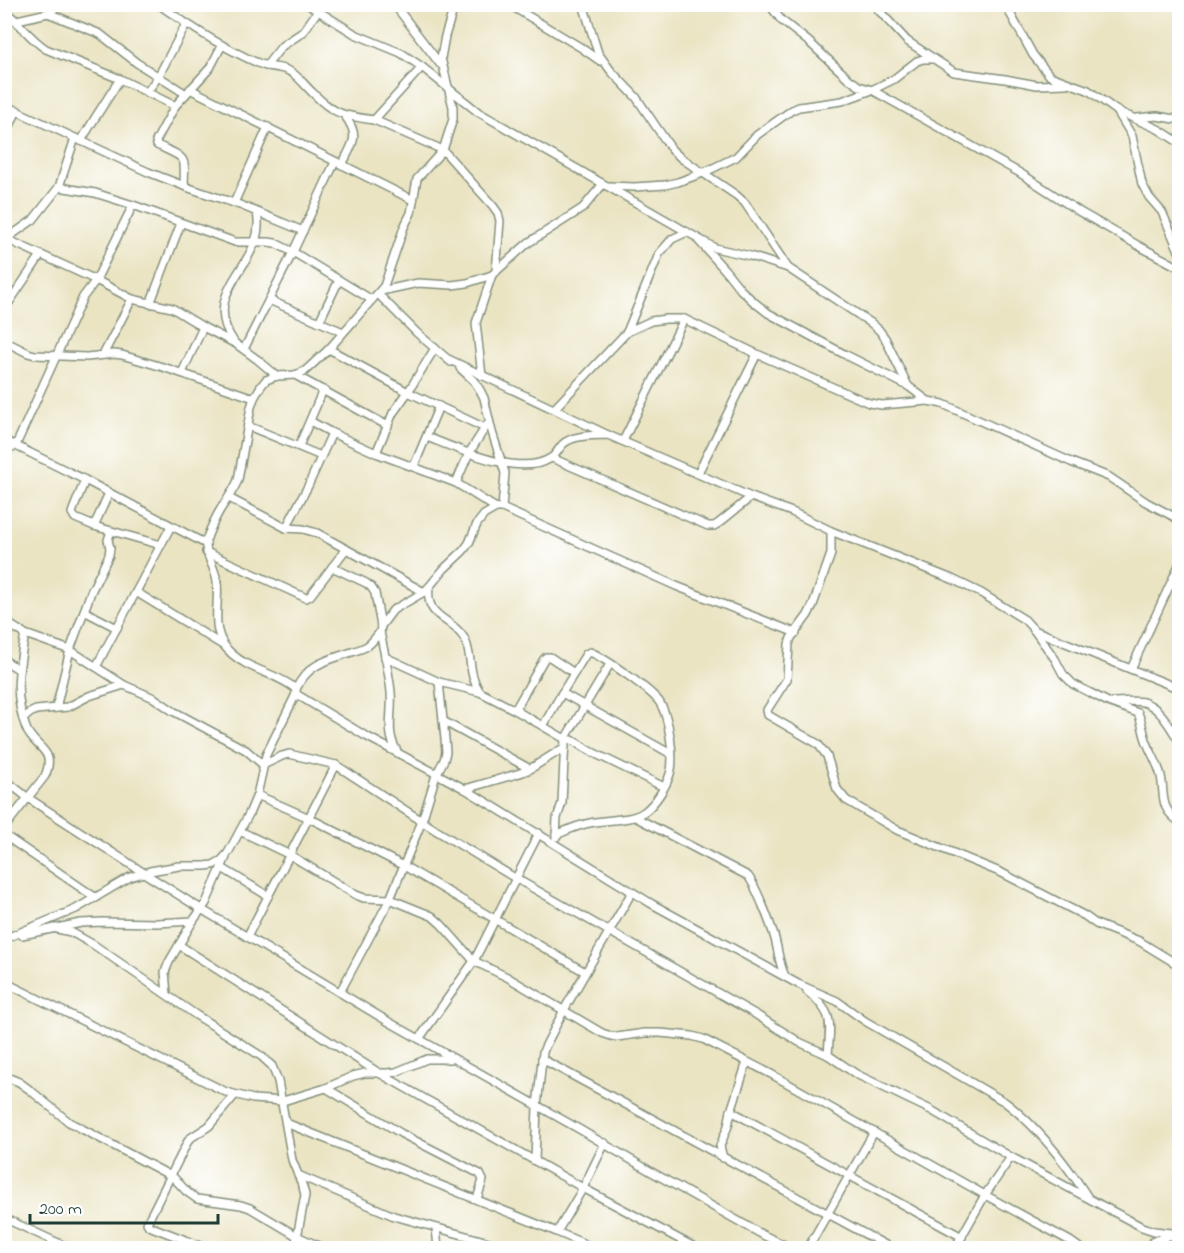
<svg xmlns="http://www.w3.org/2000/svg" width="1184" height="1253" viewBox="0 0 1184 1253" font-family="'Indie Flower',sans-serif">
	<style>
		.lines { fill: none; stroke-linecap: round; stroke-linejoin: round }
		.street-casing { stroke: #84907c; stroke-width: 10 }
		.street { stroke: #fff; stroke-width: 7 }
	</style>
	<rect width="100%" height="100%" fill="#fff"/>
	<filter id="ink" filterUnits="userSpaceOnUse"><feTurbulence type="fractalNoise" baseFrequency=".0167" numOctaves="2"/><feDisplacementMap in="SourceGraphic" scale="12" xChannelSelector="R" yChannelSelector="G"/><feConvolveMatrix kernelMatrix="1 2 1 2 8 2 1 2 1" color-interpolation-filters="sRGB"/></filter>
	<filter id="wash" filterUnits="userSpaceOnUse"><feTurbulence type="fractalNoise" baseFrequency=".008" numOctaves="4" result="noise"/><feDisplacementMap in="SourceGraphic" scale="24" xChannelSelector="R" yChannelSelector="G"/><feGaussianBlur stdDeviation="1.35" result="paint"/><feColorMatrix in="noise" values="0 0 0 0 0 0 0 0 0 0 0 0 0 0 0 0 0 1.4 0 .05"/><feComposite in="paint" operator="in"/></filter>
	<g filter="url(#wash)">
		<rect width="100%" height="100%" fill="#eae4c3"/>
	</g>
	<g filter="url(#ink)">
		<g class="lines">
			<g class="street-casing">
				<g id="street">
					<path d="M158 4C189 26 223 48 258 63 268 68 279 66 289 71 298 75 305 86 313 93 334 115 345 116 374 120"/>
					<path d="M307 4 355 34 401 53 422 67 478 112 694 236 715 248 750 256 788 268"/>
					<path d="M394 4 440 64"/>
					<path d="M508 4 580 47 600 61"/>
					<path d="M583 4 598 53 611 71 636 97 672 150 681 158 736 195 745 203 788 268 871 323 879 330 885 338 908 386 928 401 943 404 1071 462 1109 477 1146 502 1180 520"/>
					<path d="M769 4 781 20 809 42 849 79 859 86 872 90 1020 173 1080 212 1139 246 1180 268"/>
					<path d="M873 4 907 41 954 72 1005 79 1037 85 1066 84"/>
					<path d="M1005 4 1033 55 1050 76 1088 90 1117 111 1158 129 1180 143"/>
					<path d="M4 10C19 22 30 39 46 49L120 79 175 106"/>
					<path d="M48 13 100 34 137 63 186 94"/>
					<path d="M17 20 48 13 61 4"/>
					<path d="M266 66 282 46 303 32 317 12"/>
					<path d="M422 67 374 120 443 150 493 206 498 213 500 221 496 272"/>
					<path d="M190 89 413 200"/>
					<path d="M147 92 158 77 186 24"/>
					<path d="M4 105 148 172 192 189 240 205 303 231"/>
					<path d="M1117 111 1132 136 1142 184 1149 197 1162 212 1180 253"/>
					<path d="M1137 118 1157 116 1180 120"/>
					<path d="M4 136 6 135 17 110"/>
					<path d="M81 141 95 118 120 79"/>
					<path d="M342 165C352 144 361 137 345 116"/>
					<path d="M184 186C185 155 187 159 159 146L157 145 156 141 175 106 210 68 222 45"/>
					<path d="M608 186 634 187 665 185 678 182 703 173 736 157 757 135 792 110 799 107 842 101 872 90 894 79 917 61 923 59H932"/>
					<path d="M59 187 95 193 133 205 235 242H268L275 243 293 252 372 300"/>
					<path d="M234 203 268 127"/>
					<path d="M4 238 96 280 132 299 172 308 203 327 236 344 258 360 277 376"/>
					<path d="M6 239 33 220 59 187 75 138"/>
					<path d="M698 240 725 270 741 290 754 302 768 313 844 354 908 386"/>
					<path d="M381 291 418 283 452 285 467 283 492 275 528 243 583 208 603 184"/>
					<path d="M378 294 417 333 451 362"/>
					<path d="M269 300 343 332"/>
					<path d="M150 304 181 223"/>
					<path d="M4 310 41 255"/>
					<path d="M319 322 339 280"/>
					<path d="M627 332 659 254 672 239 687 232"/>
					<path d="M4 341 28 353 35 355 87 357 114 354 122 355 166 368 254 398"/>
					<path d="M234 342C197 289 268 264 257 213"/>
					<path d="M244 349 293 252 335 162"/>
					<path d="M329 349 408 392 485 428"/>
					<path d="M103 355 132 299"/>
					<path d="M448 359 608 435 751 497 792 512 831 531 952 579 981 593 1025 620 1034 630 1055 659 1063 674 1073 684 1108 702 1138 713C1142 722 1143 731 1146 740 1150 752 1158 763 1161 776 1165 797 1159 808 1180 822"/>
					<path d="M460 368 474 381 480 390 484 398 492 432 505 473 502 508"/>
					<path d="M182 373 203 327"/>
					<path d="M295 375 388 426"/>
					<path d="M482 376 476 323 492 275"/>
					<path d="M554 409 627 332 651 321 666 319H684L757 354 869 403 882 405 928 401"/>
					<path d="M310 421 332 433 376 453 456 483 496 508H502L676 586 796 633"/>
					<path d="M248 426 321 456"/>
					<path d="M427 437C458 449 520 478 551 458 556 455 559 448 563 444 574 434 595 436 608 435"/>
					<path d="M4 440 85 480 206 544"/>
					<path d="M623 441 684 319"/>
					<path d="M299 446 323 390"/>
					<path d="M4 451 16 445 83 297 96 280 133 205"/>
					<path d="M376 453 393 413 408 392 435 348"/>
					<path d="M552 458 708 526H714L719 523 751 497"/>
					<path d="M414 466 439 406"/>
					<path d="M698 473 757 354"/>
					<path d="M85 480 73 510 72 513 75 518 94 526 161 545"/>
					<path d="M456 483 469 453 487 425"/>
					<path d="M229 498 286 528 303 529 317 533 424 592"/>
					<path d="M94 526 109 493"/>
					<path d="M286 528 308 486 332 433"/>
					<path d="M831 531V554L813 605 808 615 791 638 789 644 787 679 767 710 768 715 818 744 827 756 837 789 846 800 897 830 1002 873 1085 916 1096 924 1139 941 1180 966"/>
					<path d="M206 552 306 598 310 596 346 549"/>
					<path d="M332 567 366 583 371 587 375 593 381 626 380 632C384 652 389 672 391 692 393 714 385 732 397 751"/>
					<path d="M429 587C425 620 451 616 464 638 473 654 467 673 480 692"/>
					<path d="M136 592 224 646"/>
					<path d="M84 611 117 628"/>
					<path d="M4 621 25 634 70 650 124 685 154 698 173 711 246 750 263 765 282 756 289 754 336 765 437 831 515 878 755 1014 799 1042 828 1055 856 1074 931 1110 1011 1157 1142 1227 1154 1231 1180 1234"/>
					<path d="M381 626 393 610 424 592 429 587 444 569 463 551 469 543 477 524 484 515 496 508"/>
					<path d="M1034 630 1180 689"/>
					<path d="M385 657 439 682 480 692 515 710 565 739 572 740 594 753 664 787"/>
					<path d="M4 660 18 669"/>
					<path d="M96 667 171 526"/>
					<path d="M1131 669 1180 563"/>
					<path d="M296 689C308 664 325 661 349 653 355 651 362 649 367 646 372 643 376 637 380 632"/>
					<path d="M562 693 671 754"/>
					<path d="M296 694 364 735 465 789 652 904 798 984 837 1001 865 1021 1005 1102C1038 1127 1065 1162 1087 1196"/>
					<path d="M1113 702C1123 702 1134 700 1143 702 1161 707 1170 728 1180 742"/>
					<path d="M56 708 70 650 91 592 109 555 110 548 108 540 111 531"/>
					<path d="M515 710 544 659 546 657H550L574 673"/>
					<path d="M23 719 30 713 36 710 68 707 89 696 124 685"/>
					<path d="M443 721 530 769"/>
					<path d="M543 726 562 693 586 654 590 652C603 657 653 691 660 703 669 717 675 758 670 774 666 787 655 804 644 812 631 821 611 819 595 822 581 824 569 829 556 835"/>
					<path d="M4 779 28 798 144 873 201 909 389 1022 579 1129 650 1171 763 1235 791 1248"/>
					<path d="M465 789 520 773 530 769 565 747"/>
					<path d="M257 795 309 818 404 866 585 972"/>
					<path d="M635 817 748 876C756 886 773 929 776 943 779 955 779 964 785 976"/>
					<path d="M4 828 45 776C57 748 34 749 26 728 13 694 19 668 25 634"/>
					<path d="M240 831 290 855 356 895 364 898 390 899 432 916 441 924 474 961 507 977 602 1033 611 1036 617 1037 645 1033H660L692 1036 703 1039 771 1074 985 1195 1070 1241 1080 1248"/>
					<path d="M4 835 96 898"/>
					<path d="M556 837 557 818 562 803 565 739 610 664"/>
					<path d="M222 868 268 896"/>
					<path d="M53 928 71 932 94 945 196 1015 261 1056 272 1066 278 1081 292 1160 303 1187 305 1195 295 1248"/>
					<path d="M22 935 81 923 102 922 157 923 193 921"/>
					<path d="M247 937 336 765"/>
					<path d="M4 939 76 909 130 877 150 871 179 866H205L213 865 222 860 228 853 249 814 257 795 266 755 296 694V689C277 673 251 671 232 654 208 633 220 607 217 581 215 567 204 553 206 541 209 531 218 512 224 504 229 496 234 490 238 480L251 407 254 398 261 386 266 380 277 376 295 375 305 371 329 349 384 286 404 227 411 213 417 179 443 150 453 119V107L441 58 445 36 455 4"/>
					<path d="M179 945 379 1073 583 1188 696 1248"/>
					<path d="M4 982 226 1092 253 1099 283 1101 326 1088 353 1076 365 1073H388L396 1072 427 1059H451"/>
					<path d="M807 991C835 1015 830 1021 828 1055"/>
					<path d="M340 992 390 899 422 821 436 775 444 760 446 752 445 739 439 682"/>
					<path d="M167 994 165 972 169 962 193 921 206 903 226 857"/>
					<path d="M419 1039 474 961 539 833"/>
					<path d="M542 1059 891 1248"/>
					<path d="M4 1076 19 1082 30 1090 69 1122 173 1177 187 1192 197 1199 241 1205 250 1208 297 1236 323 1248"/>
					<path d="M326 1088 402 1134 480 1174 483 1180 477 1199"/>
					<path d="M731 1111 962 1237"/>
					<path d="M286 1123 557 1232 594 1248"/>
					<path d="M723 1158 720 1146 728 1126 731 1111 747 1062"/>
					<path d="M535 1161 537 1106 543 1052 545 1047 564 1010 632 892"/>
					<path d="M298 1175 394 1216 492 1243 507 1248"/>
					<path d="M4 1218 69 1248"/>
					<path d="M436 1228 438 1248"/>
					<path d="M557 1232 583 1188 605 1143"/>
					<path d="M206 1248 149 1226 147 1223 189 1139 209 1126 235 1095"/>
					<path d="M808 1248 874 1132"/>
					<path d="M955 1248 985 1195 1011 1157"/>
					<path d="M1146 1248 1154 1241 1172 1235"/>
				</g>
			</g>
			<use href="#street" class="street"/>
		</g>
	</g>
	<rect width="1184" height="1253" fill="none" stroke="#fff" stroke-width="24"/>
	<path d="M30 1214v9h188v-9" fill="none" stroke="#1f3d34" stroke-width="3"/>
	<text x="39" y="1214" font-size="18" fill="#1f3d34" stroke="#ffffff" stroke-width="4.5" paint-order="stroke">200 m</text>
</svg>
